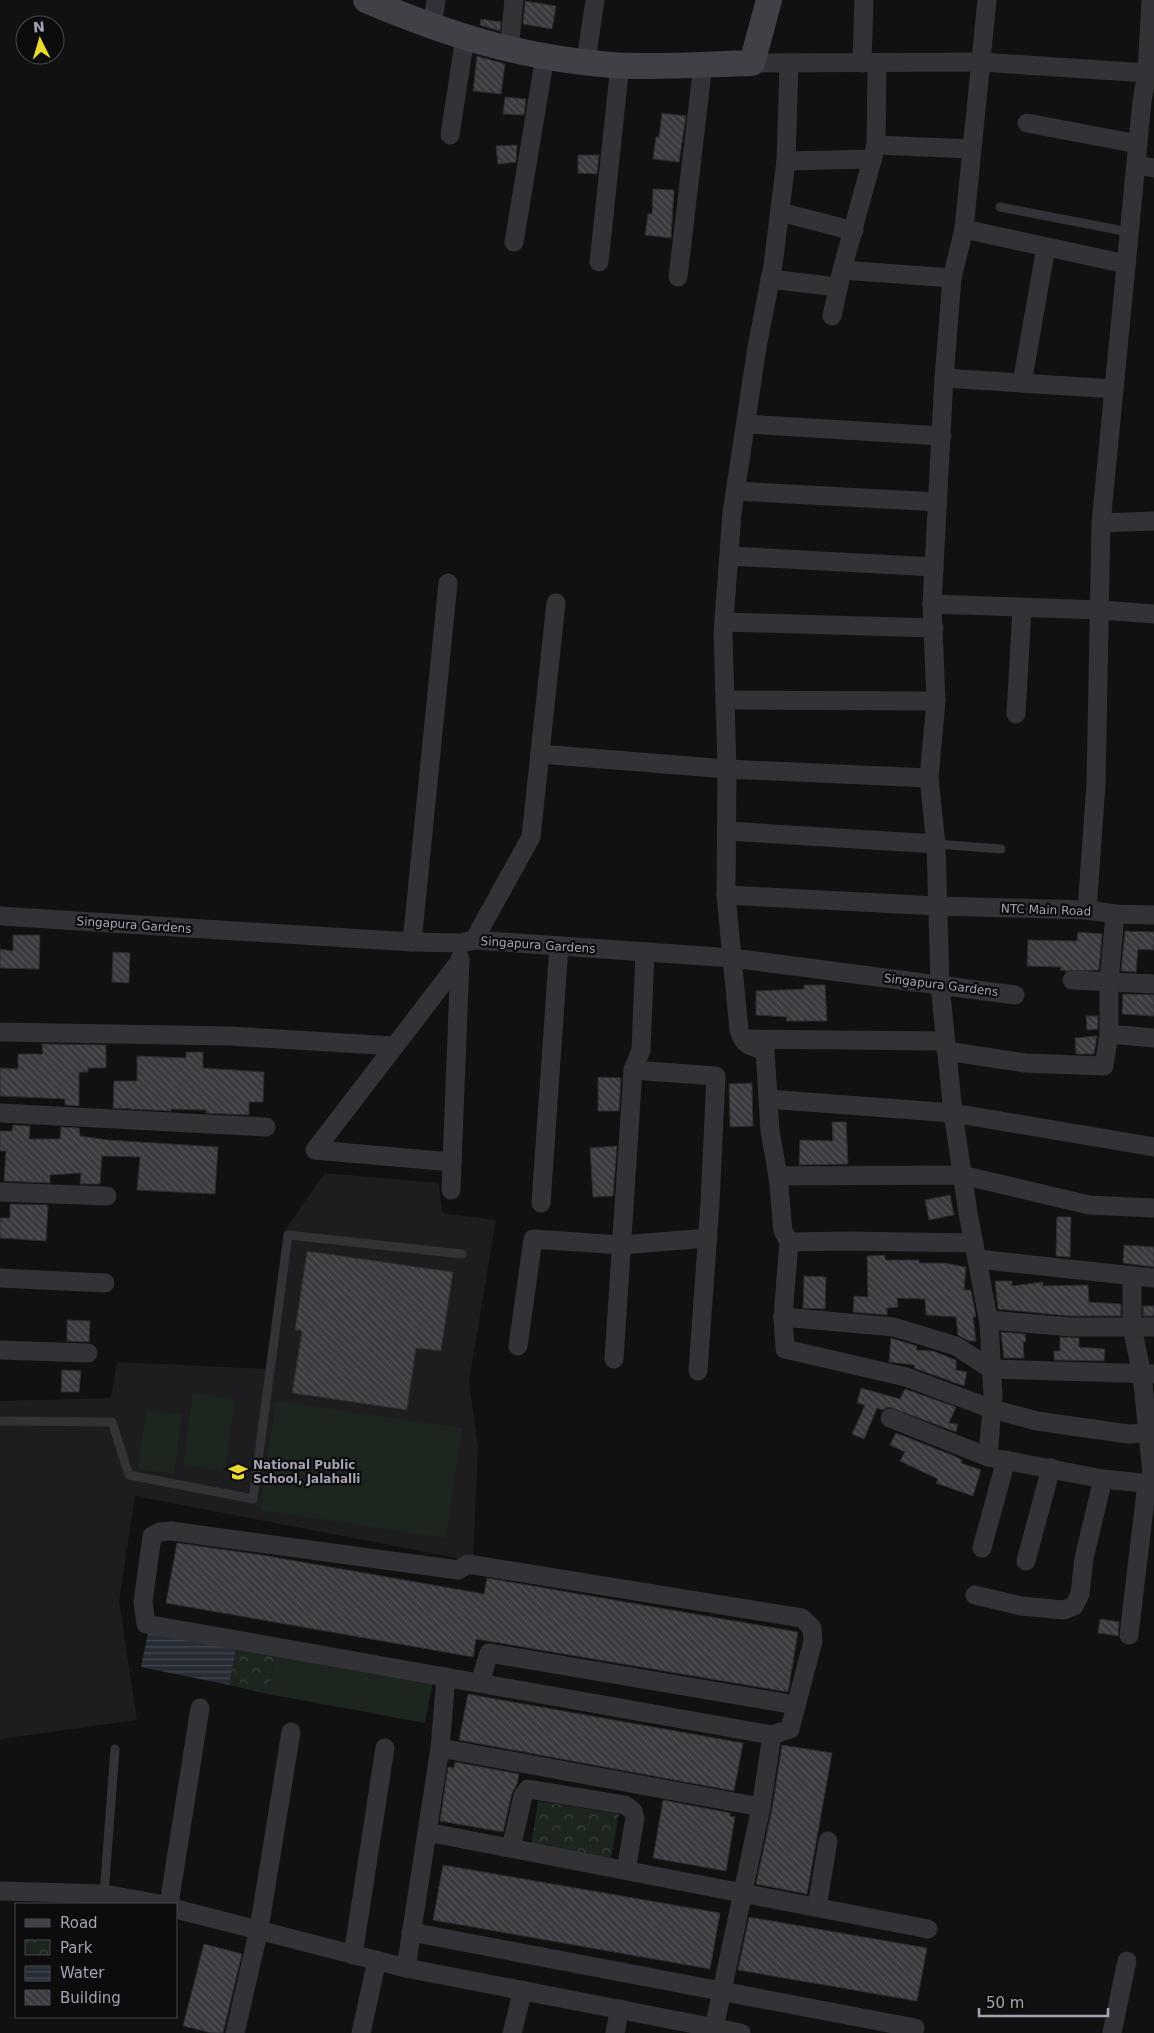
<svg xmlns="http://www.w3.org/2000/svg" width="1154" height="2033" viewBox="0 0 1154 2033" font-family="'DejaVu Sans',sans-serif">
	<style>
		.built { fill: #1d1d1f }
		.park { fill: url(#park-crowns) }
		.pitch { fill: #1d251f }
		.water { fill: url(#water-rules) }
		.building { fill: url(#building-back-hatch); stroke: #2c2b2e }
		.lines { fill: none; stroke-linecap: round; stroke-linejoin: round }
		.lane { stroke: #323237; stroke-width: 9 }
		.street { stroke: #323237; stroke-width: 19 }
		.secondary { stroke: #404047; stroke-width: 26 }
		.labels { text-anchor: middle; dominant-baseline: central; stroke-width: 4.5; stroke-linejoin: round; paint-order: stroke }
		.street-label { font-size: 12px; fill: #a3a4b2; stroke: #0c0c0d }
		.poi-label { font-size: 12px; font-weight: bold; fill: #a3a4b2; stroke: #0c0c0d; text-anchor: start }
	</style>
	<defs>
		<pattern id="park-crowns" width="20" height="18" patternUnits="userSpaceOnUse" patternTransform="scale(1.25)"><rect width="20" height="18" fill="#1d251f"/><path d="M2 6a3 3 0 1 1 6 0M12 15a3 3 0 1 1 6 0" fill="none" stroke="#3b423d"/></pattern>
		<pattern id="water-rules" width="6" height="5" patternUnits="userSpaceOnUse" patternTransform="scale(1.25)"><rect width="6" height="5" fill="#282c35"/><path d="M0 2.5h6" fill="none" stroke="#444850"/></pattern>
		<pattern id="building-back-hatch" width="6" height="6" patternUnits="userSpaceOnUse" patternTransform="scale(1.25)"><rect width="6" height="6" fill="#3b3b3f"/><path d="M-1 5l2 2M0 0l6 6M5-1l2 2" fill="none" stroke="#545458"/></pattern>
	</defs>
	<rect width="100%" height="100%" fill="#111112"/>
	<path class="built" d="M325 1173 439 1183 442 1213 496 1220 469 1381 478 1448 473 1561 135 1496 119 1601 137 1720 0 1739V1401L111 1398 117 1362 269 1369 285 1230Z"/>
	<g class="park">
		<path d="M237 1645 276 1652 268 1694 229 1685Z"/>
		<path d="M538 1801 619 1814 611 1858 531 1845Z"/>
	</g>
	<g class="pitch">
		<path d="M193 1393 235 1399 225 1471 183 1465Z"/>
		<path d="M276 1401 462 1428 446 1538 260 1510Z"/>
		<path d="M146 1410 182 1414 174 1474 138 1469Z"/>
		<path d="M276 1652 433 1681 425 1723 268 1694Z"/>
	</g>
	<path class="water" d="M149 1628 237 1645 229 1685 141 1667Z"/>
	<g class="building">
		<path d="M525 1 556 6 552 29 523 24Z"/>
		<path d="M481 19 501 22 500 31 480 25Z"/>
		<path d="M477 56 505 64 501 94 473 91Z"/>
		<path d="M505 97 526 99 524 115 503 114Z"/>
		<path d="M662 113 686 116 679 162 653 159 656 137H659Z"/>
		<path d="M517 145 516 162 498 164 496 146Z"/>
		<path d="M578 155H599L597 174 578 173Z"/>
		<path d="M653 189 674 190 671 238 645 235 648 214H652Z"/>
		<path d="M1125 931 1154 932V950L1138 949 1136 972 1121 971Z"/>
		<path d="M1078 932 1102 934 1099 970 1066 971 1060 970 1061 967 1027 966 1028 940 1077 941Z"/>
		<path d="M13 935H40L39 969 0 968V949L13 951Z"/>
		<path d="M113 952 130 953 129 983 112 982Z"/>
		<path d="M804 985H825L827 1021H786L787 1017 756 1015V991L804 989Z"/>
		<path d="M1123 994 1154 995V1016L1122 1014Z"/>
		<path d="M1086 1016H1098V1029L1087 1030Z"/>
		<path d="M1097 1036 1094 1054H1076L1075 1038Z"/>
		<path d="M42 1044 106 1045V1068H88V1072H79V1106L65 1105V1099L0 1096V1068L18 1069V1054H43Z"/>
		<path d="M186 1052H203V1068L264 1072 263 1102H249V1115L206 1113V1110L171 1109V1111L113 1108 114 1081H137V1056L186 1058Z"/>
		<path d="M598 1077 621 1078 619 1111H598Z"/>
		<path d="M752 1083 753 1126 730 1127 729 1084Z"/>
		<path d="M832 1122H846L848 1164 799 1165 800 1140 833 1141Z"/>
		<path d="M13 1125 30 1126 29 1139H60L61 1127 79 1128 80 1136 108 1140 218 1147 215 1194 137 1190 140 1157 102 1156 100 1184H80L81 1173 50 1175V1183L4 1181 6 1151H0V1131H12Z"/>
		<path d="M617 1146 613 1196 593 1197 590 1148Z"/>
		<path d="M950 1195 954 1215 929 1220 925 1200Z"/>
		<path d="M10 1204 48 1205 46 1241 0 1238V1218H10Z"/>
		<path d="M1057 1217H1071L1070 1257 1056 1256Z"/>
		<path d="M1124 1245 1154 1247V1267L1123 1263Z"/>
		<path d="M307 1251 453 1272 441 1351 416 1348 407 1410 292 1393 302 1331 295 1330Z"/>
		<path d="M885 1255V1260H919V1263H944L966 1267 964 1290H971L976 1317H973L976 1341H969L958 1335 956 1317 926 1315 925 1299 897 1298 898 1307 887 1308V1315L853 1312 854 1296 868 1297 867 1256Z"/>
		<path d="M804 1276 826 1277 825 1309 803 1308Z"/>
		<path d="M995 1281H1012V1286L1043 1282V1286L1088 1285 1089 1302 1121 1304V1316H1070L998 1309Z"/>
		<rect x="1143" y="1306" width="11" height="10"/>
		<path d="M67 1320 90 1321 89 1342 67 1341Z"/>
		<path d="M1001 1332 1025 1334 1026 1341 1023 1342 1024 1358H1004Z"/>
		<path d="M1060 1337 1079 1338V1347L1105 1349 1104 1361 1054 1360V1351H1060Z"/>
		<path d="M891 1338 917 1346 916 1350 933 1351 956 1360V1370L967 1372 964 1386 914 1368 915 1365 889 1362Z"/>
		<path d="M62 1370 81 1371 79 1392H61Z"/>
		<path d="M861 1388 900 1399 905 1389 956 1407 949 1423 958 1424 956 1432 889 1407 882 1410 877 1408 864 1439 852 1434 865 1405 857 1403Z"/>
		<path d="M896 1433 952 1455 962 1460 961 1463 981 1470 973 1496 936 1483 938 1479 900 1461 905 1452 890 1445Z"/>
		<path d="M177 1543 262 1555 484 1594 487 1578 798 1632 788 1692 476 1639 473 1657 166 1603Z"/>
		<path d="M1100 1619 1119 1622 1118 1636 1098 1633Z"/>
		<path d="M468 1694 743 1743 734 1791 459 1740Z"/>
		<path d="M782 1745 832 1753 807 1894 756 1884 772 1809Z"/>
		<path d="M455 1762 519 1774 517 1784 512 1793 503 1832 440 1821 448 1767 454 1768Z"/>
		<path d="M663 1800 730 1813V1816L735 1817 726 1871 653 1858Z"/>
		<path d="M443 1865 720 1913 710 1969 433 1920Z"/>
		<path d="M749 1917 927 1948 917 2001 738 1970Z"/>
		<path d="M204 1944 242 1954 223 2033H212L183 2026Z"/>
	</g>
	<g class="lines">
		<g class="lane">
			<path d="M1000 207 1129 232"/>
			<path d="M936 844 1001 849"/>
			<path d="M0 1421 112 1422 129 1475 253 1499 288 1235 462 1254"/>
			<path d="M104 1894 115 1749"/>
		</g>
		<g class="street">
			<path d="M987 0 964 229 952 278 944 378 932 604 936 701 929 778 936 844 940 985 953 1113 968 1213 989 1323 993 1395 988 1457 1103 1479 1154 1484"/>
			<path d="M432 27 436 0"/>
			<path d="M509 50 514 0"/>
			<path d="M586 61 595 0"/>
			<path d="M752 63 980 62 1147 73"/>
			<path d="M789 63 786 161 773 265 757 347 732 513 723 633 727 769 726 895 739 1030C743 1045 751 1047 765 1050L770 1131 778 1176 962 1175 1089 1205 1154 1208"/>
			<path d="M862 63 864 0"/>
			<path d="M1027 123 1138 144"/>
			<path d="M450 135 465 37"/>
			<path d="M876 145 972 149"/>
			<path d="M786 161 873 159"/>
			<path d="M1136 165 1154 168"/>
			<path d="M780 212 854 231"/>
			<path d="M964 229 1126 264"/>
			<path d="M514 242 545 56"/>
			<path d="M1046 247 1022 383 1114 389"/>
			<path d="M599 262 620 65"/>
			<path d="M842 270 952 278"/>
			<path d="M678 277 703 64"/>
			<path d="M770 279 838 287"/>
			<path d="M832 316 842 270 876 145 877 63"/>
			<path d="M944 378 1022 383"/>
			<path d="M746 424 942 436"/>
			<path d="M736 491 938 502"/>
			<path d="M1101 523 1154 521"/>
			<path d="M729 556 934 567"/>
			<path d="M932 604 1101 610 1154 614"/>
			<path d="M724 622 934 628"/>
			<path d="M725 700 936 701"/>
			<path d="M1016 714 1022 609"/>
			<path d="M540 754 727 769 929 778"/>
			<path d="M727 831 936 844"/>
			<path d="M726 895 938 906 1087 910 1115 914 1154 915"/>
			<path d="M1087 910 1096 784 1101 523 1142 101 1147 73 1151 0"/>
			<path d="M0 916 412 942 462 943 474 940 733 958 1015 995"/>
			<path d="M474 940 531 837 556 603"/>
			<path d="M412 942 448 583"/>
			<path d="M1072 980 1154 984"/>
			<path d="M0 1032 229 1036 394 1046"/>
			<path d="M1109 1034 1154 1038"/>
			<path d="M748 1039 945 1041"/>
			<path d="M946 1051 1025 1063 1104 1066 1109 1034V982L1115 914"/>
			<path d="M633 1070 716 1076 710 1203 698 1371"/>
			<path d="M768 1099 953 1113 1154 1147"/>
			<path d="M0 1113 266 1127"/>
			<path d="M452 1162 315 1150 460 961"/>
			<path d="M778 1176 783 1231 789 1242 783 1317 785 1349 906 1377 992 1409 1037 1421 1128 1434 1149 1433"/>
			<path d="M451 1190 460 959"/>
			<path d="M0 1192 107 1196"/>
			<path d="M541 1203 559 946"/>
			<path d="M789 1242 847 1241 974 1243"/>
			<path d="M977 1259 1154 1278"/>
			<path d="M1132 1276V1327L1142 1375 1153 1483"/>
			<path d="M0 1278 105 1283"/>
			<path d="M783 1317 894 1327 956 1346 991 1369 1154 1374"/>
			<path d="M989 1320 1070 1327H1154"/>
			<path d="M518 1346 533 1239 621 1245 708 1238"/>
			<path d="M0 1350 88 1353"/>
			<path d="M614 1359 633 1070 641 1050 645 952"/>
			<path d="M890 1418 988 1457"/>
			<path d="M171 1531 458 1570 468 1564 802 1618 812 1628 813 1641 790 1729 772 1735 146 1624 143 1602 152 1536 160 1532Z"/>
			<path d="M982 1548 1006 1460"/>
			<path d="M1026 1561 1051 1468"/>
			<path d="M975 1595 1021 1606 1064 1610 1074 1606 1080 1594 1084 1558 1103 1479"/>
			<path d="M1129 1635 1147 1483"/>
			<path d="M480 1683 489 1653 796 1705"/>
			<path d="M440 1748 761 1807"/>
			<path d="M427 1832 928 1929"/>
			<path d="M511 1848 523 1796 528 1789 625 1805 633 1811 635 1818 626 1870"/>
			<path d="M0 1891 104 1894 160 1904"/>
			<path d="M169 1904 200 1708"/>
			<path d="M817 1907 828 1841"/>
			<path d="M176 1909 406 1968 741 2033"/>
			<path d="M411 1932 915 2028"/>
			<path d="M353 1955 385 1748"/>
			<path d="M406 1968 440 1748 446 1677"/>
			<path d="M235 2033 259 1929 291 1732"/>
			<path d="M361 2033 377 1960"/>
			<path d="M512 2033 523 1990"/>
			<path d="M615 2033 620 2009"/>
			<path d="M713 2033 761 1807 772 1735"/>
			<path d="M1112 2033 1127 1961"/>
		</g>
		<path class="secondary" d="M366 0C448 35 522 58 611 65 656 68 707 64 752 63L769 0"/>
	</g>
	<defs>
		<g id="school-bare" transform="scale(1.5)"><path d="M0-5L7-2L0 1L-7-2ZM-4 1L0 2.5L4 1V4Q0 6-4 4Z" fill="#ead931" stroke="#0c0c0d" stroke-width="2.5" paint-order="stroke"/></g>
	</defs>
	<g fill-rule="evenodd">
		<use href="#school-bare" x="238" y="1472"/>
	</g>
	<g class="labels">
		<g class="street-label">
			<text transform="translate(1046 910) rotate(2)">NTC Main Road</text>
			<text transform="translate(134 925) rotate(4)">Singapura Gardens</text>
			<text transform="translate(538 945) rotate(4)">Singapura Gardens</text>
			<text transform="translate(941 985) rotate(7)">Singapura Gardens</text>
		</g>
		<g class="poi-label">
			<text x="253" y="1465">National Public<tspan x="253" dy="14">School, Jalahalli</tspan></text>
		</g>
	</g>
	<rect x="15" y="1903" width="162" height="115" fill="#0c0c0d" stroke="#48494f"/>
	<rect x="25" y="1919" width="25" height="8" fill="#404047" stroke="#48494f"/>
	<text x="60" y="1928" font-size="15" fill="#a3a4b2">Road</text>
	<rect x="25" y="1940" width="25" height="15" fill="url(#park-crowns)" stroke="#48494f"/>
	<text x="60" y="1953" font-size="15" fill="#a3a4b2">Park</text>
	<rect x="25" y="1966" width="25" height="15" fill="url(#water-rules)" stroke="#48494f"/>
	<text x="60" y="1978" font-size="15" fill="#a3a4b2">Water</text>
	<rect x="25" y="1990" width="25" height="15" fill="url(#building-back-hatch)" stroke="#48494f"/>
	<text x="60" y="2003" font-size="15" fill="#a3a4b2">Building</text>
	<g transform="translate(40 40) rotate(355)"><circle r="24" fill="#0c0c0d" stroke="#48494f"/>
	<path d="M0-4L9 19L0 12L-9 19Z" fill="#ead931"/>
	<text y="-8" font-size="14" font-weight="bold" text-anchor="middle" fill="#a3a4b2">N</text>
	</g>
	<path d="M979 2008v8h129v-8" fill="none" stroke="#a3a4b2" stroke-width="2.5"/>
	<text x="986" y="2008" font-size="15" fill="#a3a4b2" stroke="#0c0c0d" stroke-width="4" paint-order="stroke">50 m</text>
</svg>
